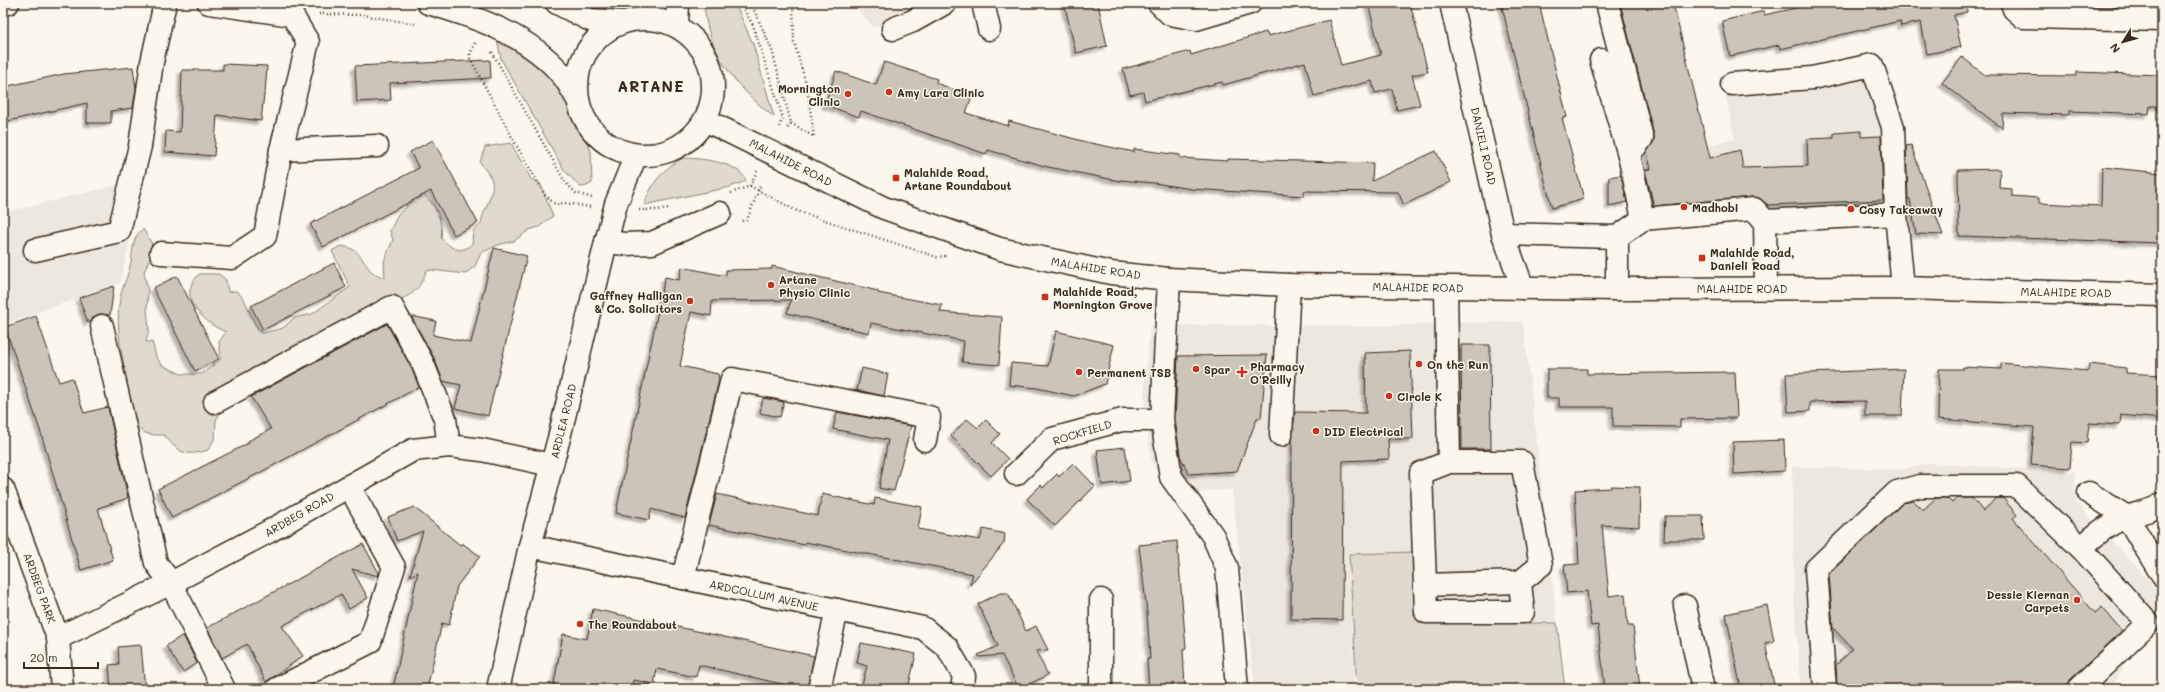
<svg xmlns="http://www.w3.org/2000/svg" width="2165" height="692" viewBox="0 0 2165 692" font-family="Mali,sans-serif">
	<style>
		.built { fill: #ede8dd }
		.green { fill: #dfd9ce; stroke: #8d8276 }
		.building { fill: #ccc4b9; stroke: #3b2a1e; filter: url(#shadow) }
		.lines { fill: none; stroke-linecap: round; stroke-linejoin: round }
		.minor-casing { stroke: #3b2a1e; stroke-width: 25 }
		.major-casing { stroke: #3b2a1e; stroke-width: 25 }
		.path { stroke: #3b2a1e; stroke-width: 2.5; stroke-dasharray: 1 3; stroke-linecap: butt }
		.minor { stroke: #fbf7ec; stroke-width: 22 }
		.major { stroke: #fbf7ec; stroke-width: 22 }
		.poi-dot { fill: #c8321e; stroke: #fbf7ec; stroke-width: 1.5 }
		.labels { text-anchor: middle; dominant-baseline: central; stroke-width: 3; stroke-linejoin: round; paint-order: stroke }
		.poi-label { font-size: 11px; font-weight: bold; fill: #3b2a1e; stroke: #fbf7ec; text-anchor: start }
		.street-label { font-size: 11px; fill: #3b2a1e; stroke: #fbf7ec }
		.district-label { font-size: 15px; font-weight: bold; letter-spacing: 1px; fill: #3b2a1e; stroke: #fbf7ec }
	</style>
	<defs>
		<filter id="shadow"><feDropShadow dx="-3.5" dy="3.5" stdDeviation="1" flood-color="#0004"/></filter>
	</defs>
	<rect width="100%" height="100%" fill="#fbf7ec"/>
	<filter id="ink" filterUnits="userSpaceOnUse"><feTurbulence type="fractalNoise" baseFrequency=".025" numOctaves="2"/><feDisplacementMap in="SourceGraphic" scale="8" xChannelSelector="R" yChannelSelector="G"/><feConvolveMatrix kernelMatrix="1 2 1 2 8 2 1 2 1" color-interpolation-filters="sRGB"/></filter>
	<g filter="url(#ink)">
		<g class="built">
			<path d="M852 3H937L894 25 873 27Z"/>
			<path d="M151 17 172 25 140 198 120 283 3 325V213L125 183Z"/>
			<path d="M1871 66 1892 127 1896 213 1656 226 1641 175 1640 160 1735 139 1723 85Z"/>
			<path d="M1523 321 1557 622 1421 623 1417 553 1349 554 1355 689H1255L1232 489 1173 495 1151 462 1144 392 1150 325 1371 326Z"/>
			<path d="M1931 463 2075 472 2076 503 2162 594V621L2128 658 2112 689H1801L1794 598 1792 467 1902 469Z"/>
		</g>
		<g class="green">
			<path d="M576 3H624L611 11 594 9Z"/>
			<path d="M704 3H735L753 44 774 117C736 87 707 53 704 3Z"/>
			<path d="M2025 3H2162V12L2026 6Z"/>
			<path d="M497 39 526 55 551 78 562 92 591 151 592 183 587 186 580 187 564 170 501 59Z"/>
			<path d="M511 143 531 179 540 183 553 216 539 227 529 230 514 241 498 245 481 253 475 266 465 274 432 270 426 271C419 295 405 298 383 306L224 406 216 420 215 438 208 450C185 457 179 453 164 435 154 435 146 436 138 428 127 418 129 396 127 382 122 353 114 323 121 294 124 283 129 273 131 262 133 249 132 237 143 229L152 244 151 255 144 272 148 292 147 309 149 330 146 342H152L156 356 162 365 181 374H202L221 359 219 342 226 332C212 327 187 308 190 290 191 284 195 279 199 274H219L226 280 228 292 236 291C251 302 249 322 263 333L283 328 294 318 312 314 350 287 332 251 340 246C360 248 360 258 371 271 374 274 381 276 385 278L384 261 393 240 390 231 398 214 407 207 405 199 420 192C435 200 444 222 441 238 451 248 459 255 472 244L473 231 481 224C482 210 497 192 491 178 488 173 483 167 480 162L485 147Z"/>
			<path d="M683 158C700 158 740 162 746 181L730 187 644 205C651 184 663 168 683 158Z"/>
			<path d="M1417 552 1420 623H1557L1565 689H1357L1349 554Z"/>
		</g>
		<g class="building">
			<path d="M1064 3H1098L1107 46 1076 53Z"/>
			<path d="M1368 3H1410L1428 72 1412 75 1420 105 1397 110 1392 89 1375 93 1372 81 1314 96 1305 62 1223 85 1222 82 1145 101 1143 92 1130 95 1123 69 1190 51 1191 55 1266 32 1268 36 1329 20 1341 65 1381 55Z"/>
			<path d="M1501 3H1539L1567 117 1562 118 1584 199 1552 208Z"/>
			<path d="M1620 3H1673L1710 158 1740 150 1743 168 1808 166 1807 139 1834 138V133L1861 131V137L1881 136 1883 200 1768 205 1759 198 1753 197 1654 206 1645 170 1651 169 1647 152 1654 141V135Z"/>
			<path d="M1819 3H1966L1967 12 1954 15 1961 47 1927 54 1921 22 1901 26 1900 21 1780 49 1779 45 1730 56 1722 21 1764 11V15Z"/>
			<path d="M1962 57 1985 75 2077 76V72L2162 75V106H2150L2149 114 2069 111V115L2003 113 2002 128 1942 83Z"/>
			<path d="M490 60 491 78 390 83 391 100 357 102 355 66Z"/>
			<path d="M884 62 937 79 936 83 972 96 966 113 1008 126 1009 121 1086 142 1134 152V149L1180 155V158L1228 161V159L1373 163 1372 181 1436 151 1451 182 1404 205 1398 192 1304 191V196L1191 189 1154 183 1120 180V181L1048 167 988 150 986 154 861 111 859 117 825 105 836 71 876 85Z"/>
			<path d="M223 64 267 66 265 94H264L261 121 217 115 214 156 165 152 166 131 180 132 182 70H223Z"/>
			<path d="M133 67 136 88 133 108 111 111V123H87V103L3 122V87L64 74Z"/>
			<path d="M433 140 478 223 454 235 431 191 323 247 310 224 419 168 410 152Z"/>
			<path d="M1911 145 1930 199 1943 235 1916 234 1910 199H1908L1906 146Z"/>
			<path d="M2102 167 2162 173V243L1959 236 1958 170 2000 169 1999 188 2012 189V196L2039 198V203L2101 206Z"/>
			<path d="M1621 175 1627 202 1609 206V177Z"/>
			<path d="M494 248 527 256 488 416 455 408 461 385 443 381 434 358 411 316 436 321 433 335 471 343Z"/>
			<path d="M334 263 346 287 263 330 251 306Z"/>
			<path d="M772 266 878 291V293L942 305 940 312 1002 317 999 365 962 362 964 341 871 323 869 333 787 313 791 300 712 301 711 316 691 312 680 366 718 374 719 380 685 518 651 509 649 520 616 513 665 277 679 280 682 267 726 276V270L772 269Z"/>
			<path d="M177 276 219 359 195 371 153 288Z"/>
			<path d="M114 286 110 315 99 314 88 323 79 298Z"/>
			<path d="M36 316 59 382 72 378 84 413 108 407 128 498 98 508 113 560 81 570 40 430 5 327Z"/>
			<path d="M387 324 412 369 419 387 263 471 172 518 158 489 249 443 248 441 271 429 251 397Z"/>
			<path d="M1056 331 1114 345 1105 384 1074 396 1037 388 1009 385 1011 363 1048 366Z"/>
			<path d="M1461 345H1490L1491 449H1462Z"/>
			<path d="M1410 351 1413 439H1388L1389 459 1343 461 1342 620 1291 619 1292 439 1295 412 1366 413 1365 353Z"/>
			<path d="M1267 355 1261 418H1257L1237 471 1189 474 1180 456 1175 419 1178 356Z"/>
			<path d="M2001 363 2088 371 2089 364 2126 368V373L2162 375V419L2121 415 2120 425 2089 423 2087 443 2072 442 2070 468 2031 465 2034 427 1938 419 1939 369H1963V367L2001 369Z"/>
			<path d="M862 368 888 374 884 396 857 390Z"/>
			<path d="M1547 369H1587V374L1735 372 1737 418 1680 419V427L1613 426V407H1559V398H1547Z"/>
			<path d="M1904 369 1902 416H1865V401L1810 402V411L1788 412 1786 374Z"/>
			<path d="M763 398 784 402 780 417 760 413Z"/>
			<path d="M837 412 911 426 894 491 879 488 888 440 833 429Z"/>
			<path d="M967 419 978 428 986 420 1000 434 992 443 1008 459 991 476 951 436Z"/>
			<path d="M1784 440 1785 471 1734 474 1733 442Z"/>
			<path d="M1125 447 1130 481 1102 485 1097 450Z"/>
			<path d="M1073 463 1095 486 1055 526 1027 499 1041 485 1043 488 1057 474 1059 477Z"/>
			<path d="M1611 486 1640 487 1639 527 1602 525 1609 596 1625 594 1628 626H1633L1640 689H1605L1598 625 1591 626 1587 591 1567 593 1564 565 1579 564 1575 490 1611 488Z"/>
			<path d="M717 494 818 516 822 494 874 505 875 498 922 507 918 529 980 540 983 529 1005 534 1004 543 970 585 973 574 805 542V545L709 525Z"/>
			<path d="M1936 498H1947L1952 503 1957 498H1972L1983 511 1997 498H2003L2017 515 2013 518 2095 613 2102 607 2122 631 2070 680 2067 689H1841L1837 684 1836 665 1853 649 1833 628 1829 574 1903 503 1914 501 1923 510Z"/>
			<path d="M414 507 460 545 462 543 480 556 457 586 449 625 442 623 427 689H393L418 572 410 576 423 531 397 541 388 517Z"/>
			<path d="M1665 516H1703L1704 540H1664Z"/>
			<path d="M1177 541 1186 648 1183 649 1185 689H1149L1147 659H1150L1147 612 1139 545Z"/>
			<path d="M363 544 379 573 378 576 352 569 368 598 349 609 341 594 282 626 303 656 266 682 247 644 222 658 207 628Z"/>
			<path d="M1000 593H1008L1026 631 1036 626 1048 650 1036 651 1048 675 1019 689 1002 655 979 657 978 655 998 646 978 604Z"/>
			<path d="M1767 605 1774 641 1765 643 1775 689H1741L1726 614Z"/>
			<path d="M593 609 814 656 807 689H785L786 685 699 665 696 677 657 669 654 684 633 680 632 689H553L563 634 587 639Z"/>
			<path d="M183 635 197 663 183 672 166 646Z"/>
			<path d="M861 643 916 654 908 689H861L867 666 857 663Z"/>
			<path d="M141 645 145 689H111L109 665 119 664 118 647Z"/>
		</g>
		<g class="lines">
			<g class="minor-casing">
				<g id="minor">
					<path d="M983 3 989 29"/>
					<path d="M1159 3 1170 14 1196 19 1250 3"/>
					<path d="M1451 3 1503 234 1523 288"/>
					<path d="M1607 3 1642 138 1629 155 1643 219"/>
					<path d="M2012 3 2014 9 2023 17 2162 20"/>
					<path d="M3 4 8 3"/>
					<path d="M893 29 913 21 945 3"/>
					<path d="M1601 60 1629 155"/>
					<path d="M1732 84 1812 78 1872 65 1893 127 1896 214"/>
					<path d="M281 150 377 146"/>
					<path d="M1503 234 1617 237"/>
					<path d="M606 242 625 244 652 243 720 213"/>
					<path d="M35 250 119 231 140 146 152 62 165 3"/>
					<path d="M161 253 232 258 265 236 281 150 308 42 292 15 209 3"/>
					<path d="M1169 279 1162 420 1171 477 1213 536 1227 568 1237 689"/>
					<path d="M1766 287 1765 221 1896 214 1903 288"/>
					<path d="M1446 288 1449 462H1522L1541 565 1520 582 1523 612H1426L1421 473 1449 462"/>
					<path d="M1617 289V237L1643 219 1754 209 1765 221"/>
					<path d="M102 326 156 563 171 583 224 689"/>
					<path d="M215 402 392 307 423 364 445 419 449 446"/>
					<path d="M1281 435 1289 285"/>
					<path d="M1016 474 1052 439 1122 420H1162"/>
					<path d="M3 489 58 638 62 689"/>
					<path d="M2089 493 2127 517 2162 575"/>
					<path d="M530 546 923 628 947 647 964 676 962 689"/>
					<path d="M2081 548C2095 535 2108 524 2127 517 2139 512 2151 512 2162 504"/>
					<path d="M683 578 732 379 929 417 925 440"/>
					<path d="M1425 585 1520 582"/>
					<path d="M1685 606 1703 689"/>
					<path d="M58 638 171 583 268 532 413 450 449 446 482 450 551 465"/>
					<path d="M277 689 370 642 394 567 349 486"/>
					<path d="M498 689 530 546 559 438 606 242 616 204 636 155"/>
					<path d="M819 689 837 610"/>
					<path d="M1101 689V600"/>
					<path d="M1825 689 1816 569 1897 492 1920 486H2017L2081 548 2148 623 2079 689"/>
				</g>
			</g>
			<g class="major-casing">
				<g id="major">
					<path d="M428 3C477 17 530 36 563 76 569 83 573 92 578 100"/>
					<path d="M557 3 590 20 623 22"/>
					<circle cx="645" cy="87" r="68"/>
					<path d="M677 26 678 3"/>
					<path d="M705 120 884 208 1000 249 1111 273 1169 279 1289 285 1617 289 1903 288 2162 295"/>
				</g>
			</g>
			<g class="path">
				<path d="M740 3 753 25 783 118 778 129"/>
				<path d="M751 3 772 50 791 123 786 130"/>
				<path d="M319 14 363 15 415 24"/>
				<path d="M475 43 470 54V58L514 141 545 195 555 204 565 203 590 207"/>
				<path d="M492 52 565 182 576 193 593 198"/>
				<path d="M791 123 814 137 807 87 794 42 793 3"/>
				<path d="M750 186 797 211 937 257 946 256"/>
				<path d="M731 193 750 186 757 171"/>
				<path d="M639 210H657L670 208"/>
				<path d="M742 221 747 220 761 184"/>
			</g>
			<use href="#minor" class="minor"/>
			<use href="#major" class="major"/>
		</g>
	</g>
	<g class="poi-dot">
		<circle cx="889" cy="92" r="4"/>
		<circle cx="848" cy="94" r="4"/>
		<rect x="892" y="174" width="8" height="8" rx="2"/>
		<circle cx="1684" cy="207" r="4"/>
		<circle cx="1851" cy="209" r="4"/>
		<rect x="1698" y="254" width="8" height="8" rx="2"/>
		<circle cx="771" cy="285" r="4"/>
		<rect x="1041" y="293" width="8" height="8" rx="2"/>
		<circle cx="690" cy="301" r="4"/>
		<circle cx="1419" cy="364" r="4"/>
		<circle cx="1196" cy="369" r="4"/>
		<circle cx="1079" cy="372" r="4"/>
		<path d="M1240 366h4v4h4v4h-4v4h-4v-4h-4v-4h4z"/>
		<circle cx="1389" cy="396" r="4"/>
		<circle cx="1316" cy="431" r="4"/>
		<circle cx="2077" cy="600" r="4"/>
		<circle cx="580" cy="624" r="4"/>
	</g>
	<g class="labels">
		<g class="poi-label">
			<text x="840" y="88" text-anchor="end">Mornington<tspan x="840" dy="13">Clinic</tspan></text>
			<text x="897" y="92">Amy Lara Clinic</text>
			<text x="904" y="172">Malahide Road,<tspan x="904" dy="13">Artane Roundabout</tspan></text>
			<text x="1692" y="207">Madhobi</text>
			<text x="1859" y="209">Cosy Takeaway</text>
			<text x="1710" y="252">Malahide Road,<tspan x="1710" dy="13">Danieli Road</tspan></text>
			<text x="779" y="279">Artane<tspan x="779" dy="13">Physio Clinic</tspan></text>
			<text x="1053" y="291">Malahide Road,<tspan x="1053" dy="13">Mornington Grove</tspan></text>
			<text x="682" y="295" text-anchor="end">Gaffney Halligan<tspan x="682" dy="13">&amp; Co. Solicitors</tspan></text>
			<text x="1427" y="364">On the Run</text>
			<text x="1250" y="366">Pharmacy<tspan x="1250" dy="13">O'Reilly</tspan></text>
			<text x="1204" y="369">Spar</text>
			<text x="1087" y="372">Permanent TSB</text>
			<text x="1397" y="396">Circle K</text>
			<text x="1324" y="431">DID Electrical</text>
			<text x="2069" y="594" text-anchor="end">Dessie Kiernan<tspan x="2069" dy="13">Carpets</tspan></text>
			<text x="588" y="624">The Roundabout</text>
		</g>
		<g class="street-label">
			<text transform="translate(1484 146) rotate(77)">DANIELI ROAD</text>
			<text transform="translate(791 162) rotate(27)">MALAHIDE ROAD</text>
			<text transform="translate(1096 268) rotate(9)">MALAHIDE ROAD</text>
			<text transform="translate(1418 287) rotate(1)">MALAHIDE ROAD</text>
			<text x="1742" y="288">MALAHIDE ROAD</text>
			<text transform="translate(2066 292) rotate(1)">MALAHIDE ROAD</text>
			<text transform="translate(563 421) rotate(-76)">ARDLEA ROAD</text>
			<text transform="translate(1082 432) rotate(-17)">ROCKFIELD</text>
			<text transform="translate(299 514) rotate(-30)">ARDBEG ROAD</text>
			<text transform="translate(40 588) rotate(70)">ARDBEG PARK</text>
			<text transform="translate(764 595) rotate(12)">ARDCOLLUM AVENUE</text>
		</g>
		<g class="district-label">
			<text x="651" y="86">ARTANE</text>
		</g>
	</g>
	<rect width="2165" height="692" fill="none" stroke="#fbf7ec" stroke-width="16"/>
	<rect x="8" y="8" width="2149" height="676" fill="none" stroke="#3b2a1e" stroke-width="1.5" filter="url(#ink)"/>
	<g transform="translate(2123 42) rotate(233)" stroke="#fbf7ec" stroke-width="3" paint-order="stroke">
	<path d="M0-3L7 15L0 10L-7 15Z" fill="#3b2a1e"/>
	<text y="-6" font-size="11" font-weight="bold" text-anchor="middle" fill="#3b2a1e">N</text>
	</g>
	<path d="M24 662v6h74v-6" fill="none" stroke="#3b2a1e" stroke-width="2"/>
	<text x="30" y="662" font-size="12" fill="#3b2a1e" stroke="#fbf7ec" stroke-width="3" paint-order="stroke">20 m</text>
</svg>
